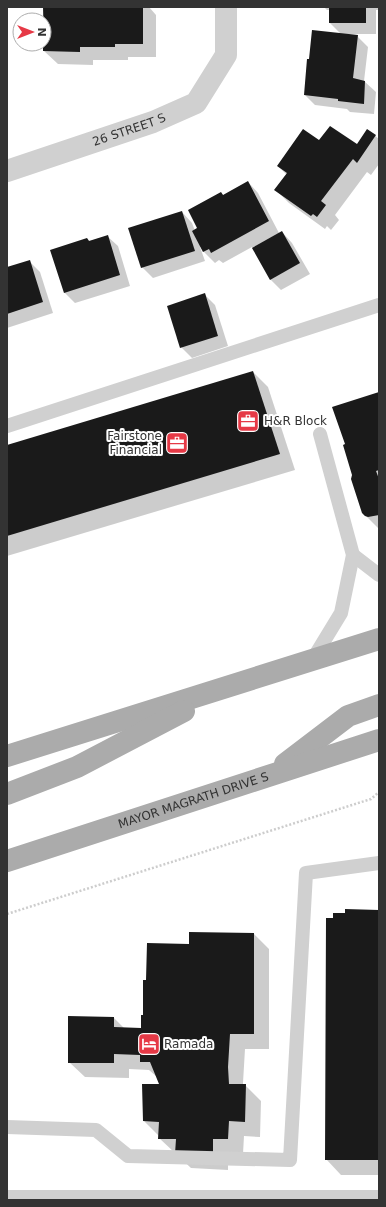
<svg xmlns="http://www.w3.org/2000/svg" width="386" height="1207" viewBox="0 0 386 1207" font-family="'DejaVu Sans',sans-serif">
	<style>
		.shadow { fill: #0003 }
		.building { fill: #1a1a1a }
		.lines { fill: none; stroke-linecap: round; stroke-linejoin: round }
		.path { stroke: #cdcdcd; stroke-width: 2.5; stroke-dasharray: 2 2; stroke-linecap: butt }
		.lane { stroke: #d0d0d0; stroke-width: 14 }
		.street { stroke: #d0d0d0; stroke-width: 22 }
		.primary { stroke: #ababab; stroke-width: 22 }
		.labels { text-anchor: middle; dominant-baseline: central; stroke-width: 4; stroke-linejoin: round; paint-order: stroke }
		.street-label { font-size: 12px; fill: #333; stroke: #fff }
		.poi-label { font-size: 12px; fill: #333; stroke: #fff; text-anchor: start }
	</style>
	<rect width="100%" height="100%" fill="#fff"/>
	<g class="shadow">
		<path d="M44 7H149L156 15V57H128V60H93V65L58 64 44 51Z"/>
		<path d="M324 7H379V10H376V34H346V35L357 36 368 47 364 81 376 92 374 114 350 112 347 109 315 105 305 95 342 35 330 23V10H327Z"/>
		<path d="M368 130 379 139V164L371 175 367 172 335 215 339 220 331 230 327 226 325 229 289 203 276 190 287 175 278 166 319 142 358 146Z"/>
		<path d="M248 182 258 193 279 233 282 232 292 243 310 274 281 290 270 279 252 247 223 263 219 260 215 263 204 252 201 247H200L205 261 153 278 142 267 182 212 192 223 195 231 199 228 221 193 224 196Z"/>
		<path d="M107 236 118 246 130 286 75 303 64 292 87 239 90 241Z"/>
		<path d="M29 261 40 272 53 313 7 328V268Z"/>
		<path d="M205 295 215 305 228 346 192 358 181 347Z"/>
		<path d="M253 372 268 387 295 470 7 556V446Z"/>
		<path d="M379 393V529L366 516Z"/>
		<path d="M379 911V1175H341L326 1159 334 919Z"/>
		<path d="M254 934 269 949V1049H245L243 1083V1085H245L261 1101 260 1137 244 1136 243 1154 228 1153V1170L191 1168 159 1138V1136L144 1121 160 1085 157 1077 149 1070 129 1069V1078L85 1077 69 1062 114 1018 124 1028 142 1029 144 1016 147 981 190 945Z"/>
	</g>
	<g class="building">
		<path d="M43 7H143V44H115V47H80V52L43 51V44H44Z"/>
		<rect x="329" y="7" width="37" height="16"/>
		<path d="M312 30 358 35 353 78 365 81 364 104 338 101V99L304 95 307 59H309Z"/>
		<path d="M330 126 357 144 367 129 376 135 357 163 353 159 321 201 326 205 317 217 313 214 311 216 274 190 287 173 277 166 303 129 319 140Z"/>
		<path d="M248 181 269 221 211 253 209 249 203 252 192 231 197 228 188 210 221 192 223 195Z"/>
		<path d="M182 211 195 251 141 268 128 228Z"/>
		<path d="M282 231 300 263 270 280 252 248Z"/>
		<path d="M108 235 120 275 64 293 50 250 87 238 89 241Z"/>
		<path d="M30 260 43 302 7 314V267Z"/>
		<path d="M205 293 218 336 180 348 167 306Z"/>
		<path d="M253 371 280 454 7 536V445Z"/>
		<path d="M379 392V470L376 471 379 479V515L368 517 365 516 362 513 351 479 352 475 343 445 345 444 332 407Z"/>
		<path d="M345 909 379 910V1160H325L326 918H333V913H345Z"/>
		<path d="M189 932 254 933V1034H230L228 1067 229 1084H246L245 1122 229 1121 228 1139H213V1155L175 1154 176 1139H158L159 1122 143 1121 142 1084H159L150 1062H140V1055L114 1054V1063H68V1016L114 1017V1027L141 1028V1015H143V980H146L147 943 189 944Z"/>
	</g>
	<g class="lines">
		<path class="path" d="M7 914 371 799 379 792"/>
		<g class="lane">
			<path d="M7 426 379 305"/>
			<path d="M353 555 379 575"/>
			<path d="M313 659 341 613 353 555 320 434"/>
			<path d="M7 1127 96 1130 128 1156 290 1160 306 873 379 863"/>
			<path d="M7 1197H379"/>
		</g>
		<path class="street" id="s1" d="M7 171 153 122 196 103 226 55V7"/>
		<g class="primary">
			<path d="M7 756 379 639"/>
			<path d="M285 764 348 716 379 705"/>
			<path d="M7 794 77 767 184 711"/>
			<path id="s2" d="M7 861 379 740"/>
		</g>
	</g>
	<defs>
		<g id="office-square" transform="scale(1.15)"><rect x="-9" y="-9" width="18" height="18" rx="4" fill="#e63946" stroke="#fff"/><path d="M-6-3h4V-5.5h4V-3h4V5H-6ZM-1-4.5V-3h2v-1.5ZM-6 0V1H6V0Z" fill="#fff"/></g>
		<g id="hotel-square" transform="scale(1.15)"><rect x="-9" y="-9" width="18" height="18" rx="4" fill="#e63946" stroke="#fff"/><path d="M-6-4.5h1.5V1H6V5H4.5V3h-9V5H-6ZM-4 0a1.8 1.8 0 1 1 3.6 0ZM.5 0V-2.5h3Q6-2.5 6 0Z" fill="#fff"/></g>
	</defs>
	<g fill-rule="evenodd">
		<use href="#office-square" x="248" y="421"/>
		<use href="#office-square" x="177" y="443"/>
		<use href="#hotel-square" x="149" y="1044"/>
	</g>
	<g class="labels">
		<g class="street-label">
			<text stroke="none"><textPath href="#s1" startOffset="129">26 STREET S</textPath></text>
			<text stroke="none"><textPath href="#s2" startOffset="196">MAYOR MAGRATH DRIVE S</textPath></text>
		</g>
		<g class="poi-label">
			<text x="264" y="421">H&amp;R Block</text>
			<text x="162" y="436" text-anchor="end">Fairstone<tspan x="162" dy="14">Financial</tspan></text>
			<text x="164" y="1044">Ramada</text>
		</g>
	</g>
	<rect width="386" height="1207" fill="none" stroke="#333333" stroke-width="16"/>
	<g transform="translate(32 32) rotate(90)"><circle r="19" fill="#ffffff" stroke="#adadad"/>
	<path d="M0-3L7 15L0 10L-7 15Z" fill="#e63946"/>
	<text y="-6" font-size="11" font-weight="bold" text-anchor="middle" fill="#333333">N</text>
	</g>
</svg>
